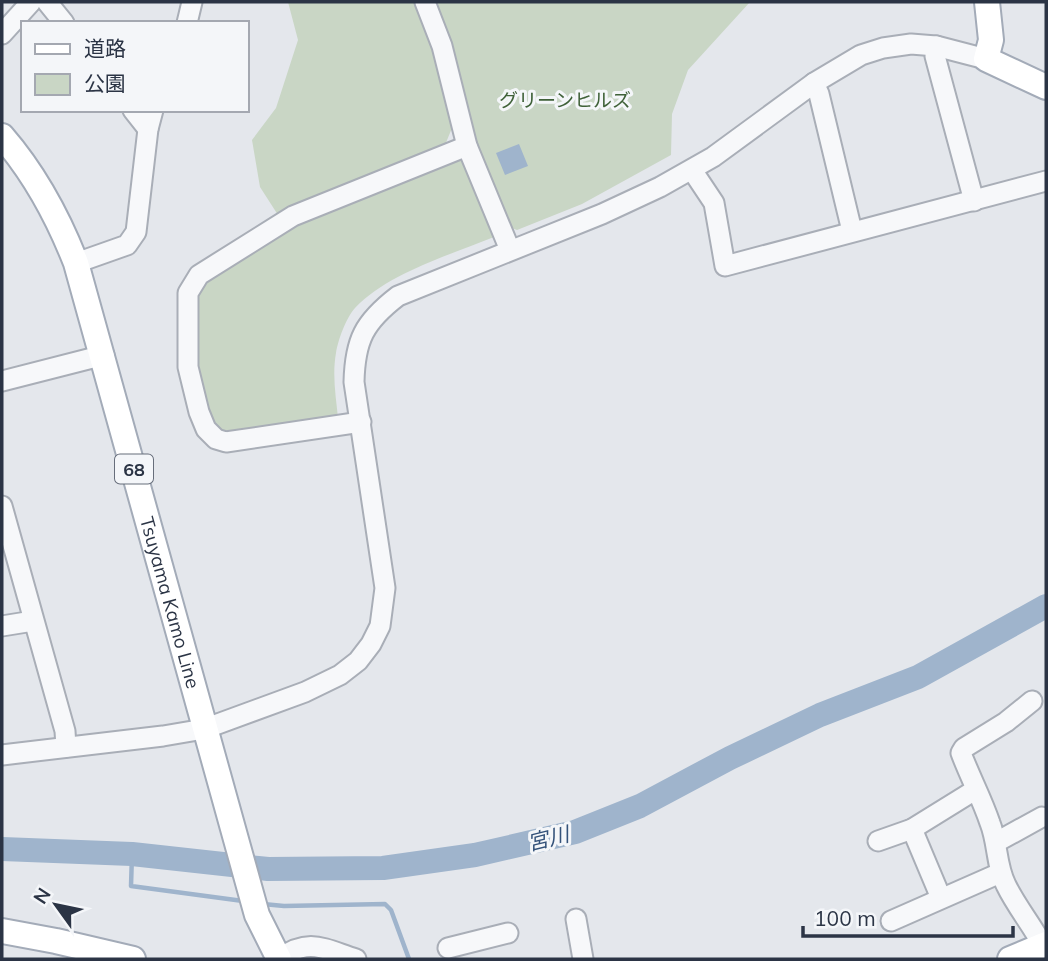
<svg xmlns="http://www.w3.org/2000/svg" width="1048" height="961" viewBox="0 0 1048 961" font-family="Mulish,'Noto Sans JP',sans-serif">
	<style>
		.green { fill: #c9d6c5 }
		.water { fill: #9fb4cc }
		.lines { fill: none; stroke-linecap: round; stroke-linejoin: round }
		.stream { stroke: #9fb4cc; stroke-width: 4.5 }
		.river { stroke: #9fb4cc; stroke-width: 24 }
		.minor-casing { stroke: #a9aeb7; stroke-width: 23 }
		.major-casing { stroke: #a3abb8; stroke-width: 28 }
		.minor { stroke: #f7f8fa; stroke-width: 19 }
		.major { stroke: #fff; stroke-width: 24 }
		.labels { text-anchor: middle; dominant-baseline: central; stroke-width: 6; stroke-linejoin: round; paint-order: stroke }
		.shield { fill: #f4f6f9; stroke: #676e7b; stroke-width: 2 }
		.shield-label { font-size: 18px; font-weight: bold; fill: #2b3445 }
		.park-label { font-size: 19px; fill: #3f6138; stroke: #f4f6f9 }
		.street-label { font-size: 19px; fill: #2b3445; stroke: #f4f6f9 }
		.water-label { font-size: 21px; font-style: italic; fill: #34527a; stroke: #f4f6f9 }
	</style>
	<rect width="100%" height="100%" fill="#e4e7ec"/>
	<g class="green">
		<path d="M288 2H415L437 57 452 128 445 145 278 215 260 187 252 140 276 108 298 40Z"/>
		<path d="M436 2H750L688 70 672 114 671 155 582 204 517 230 512 228 471 127 449 36Z"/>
		<path d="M452 156 466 163 494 237C450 255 388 273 355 308 346 318 338 340 336 353 332 375 336 397 338 418L217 432 207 410 197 370 196 296 203 283 272 231Z"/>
	</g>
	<path class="water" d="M519 144 528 166 505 175 496 153Z"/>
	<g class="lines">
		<g class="stream">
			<path d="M132 854 131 886 243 901"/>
			<path d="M263 904 284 906 385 904 391 910 409 959"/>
		</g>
		<path class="river" d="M2 849 132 854 268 869 383 868 475 855 575 832 640 806 730 758 820 715 918 677 1046 606"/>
		<g class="minor-casing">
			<g id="minor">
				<path d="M47 2 64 23"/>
				<path d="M425 2 442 46 467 146 510 250"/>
				<path d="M187 23 192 2"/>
				<path d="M2 34 31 2"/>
				<path d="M936 46 935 56 974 201"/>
				<path d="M814 83 819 94 852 231"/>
				<path d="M133 110 148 129"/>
				<path d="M692 170 714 203 725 266 1046 181"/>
				<path d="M76 263 127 245 136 232 148 129 153 110"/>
				<path d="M2 381 104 355"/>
				<path d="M361 422 226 442 216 439 206 429 199 412 188 367V293L199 275 293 216 467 146"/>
				<path d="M2 506 65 731 66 747"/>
				<path d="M2 626 33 621"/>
				<path d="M1032 701 1006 722 964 748 961 753C970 777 982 799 990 823 998 843 996 866 1006 885 1016 906 1032 925 1043 946"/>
				<path d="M2 755 163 736 204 729 305 692 340 675 358 661 371 644 380 626 385 588 354 382C355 340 364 322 398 296L602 214 660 187 713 157 814 83 861 55 883 48 911 44 936 46 986 59"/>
				<path d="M912 829 941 898"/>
				<path d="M996 840 1002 839 1042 817"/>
				<path d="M878 841 912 829 975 790"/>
				<path d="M576 919 583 959"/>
				<path d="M891 921 1000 873"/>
				<path d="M448 948 508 933"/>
				<path d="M279 959C309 937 324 949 356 959"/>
			</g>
		</g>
		<g class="major-casing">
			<g id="major">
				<path d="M987 2 991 40 986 59 1046 87"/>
				<path id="s1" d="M2 136C35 174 58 217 76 263L257 915 279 959"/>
				<path d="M2 931 56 941 133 959"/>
				<path d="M1010 959 1046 944"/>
			</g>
		</g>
		<use href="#minor" class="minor"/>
		<use href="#major" class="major"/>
	</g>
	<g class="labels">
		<rect class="shield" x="115" y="454.5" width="38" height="29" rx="5"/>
		<g class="shield-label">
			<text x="134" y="469">68</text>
		</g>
		<g class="park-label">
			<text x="565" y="100">グリーンヒルズ</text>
		</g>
		<g class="street-label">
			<text stroke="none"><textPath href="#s1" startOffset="500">Tsuyama Kamo Line</textPath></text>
		</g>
		<g class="water-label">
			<text transform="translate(548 838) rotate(-14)">宮川</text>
		</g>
	</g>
	<rect width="1048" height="961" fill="none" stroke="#2b3445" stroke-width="7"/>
	<rect x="21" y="21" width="228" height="91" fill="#f4f6f9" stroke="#a4a8b1" stroke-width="2"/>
	<rect x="35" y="44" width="35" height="10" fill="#ffffff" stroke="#a4a8b1" stroke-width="2"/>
	<text x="84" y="56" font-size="21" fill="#2b3445">道路</text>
	<rect x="35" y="74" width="35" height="21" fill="#c9d6c5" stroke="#a4a8b1" stroke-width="2"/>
	<text x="84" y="91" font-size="21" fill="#2b3445">公園</text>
	<g transform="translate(56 905) rotate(303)" stroke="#f4f6f9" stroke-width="5" paint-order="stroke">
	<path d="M0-5L12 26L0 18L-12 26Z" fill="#2b3445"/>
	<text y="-10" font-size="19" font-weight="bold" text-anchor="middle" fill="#2b3445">N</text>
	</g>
	<path d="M803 926v10h210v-10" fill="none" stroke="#2b3445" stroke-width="3.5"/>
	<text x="814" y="926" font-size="21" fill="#2b3445" stroke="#f4f6f9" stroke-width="5" paint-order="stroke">100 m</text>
</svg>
